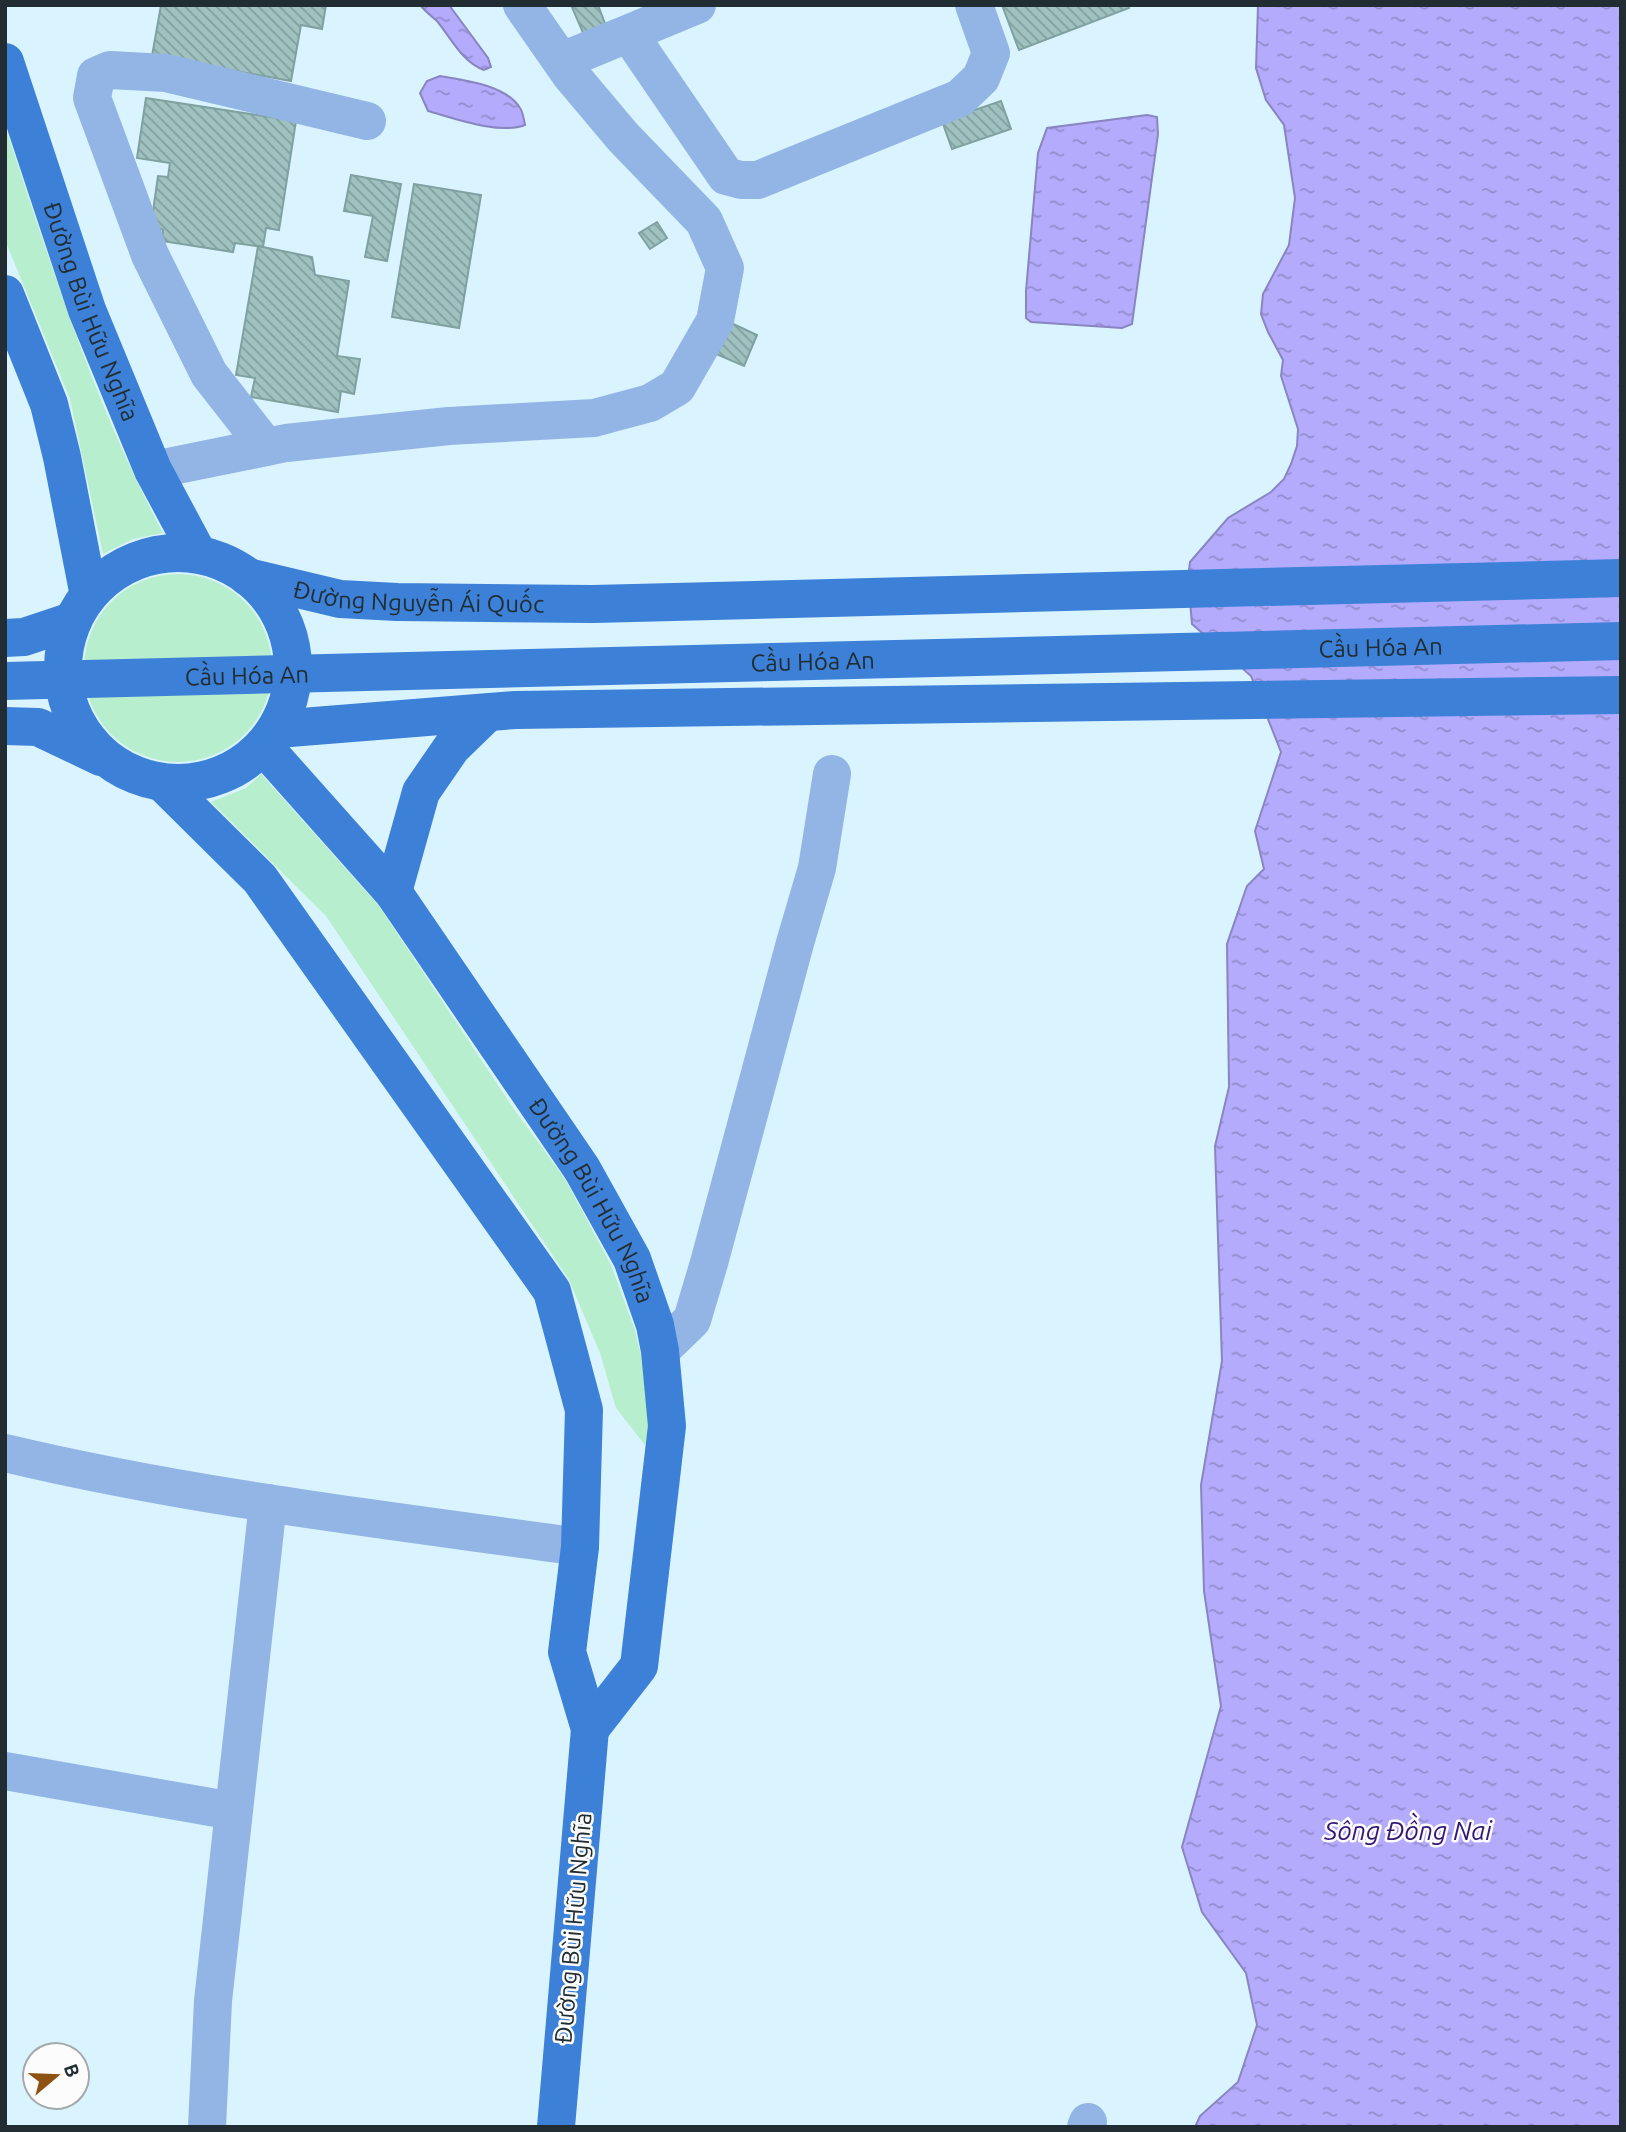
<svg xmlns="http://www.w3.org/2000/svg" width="1626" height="2132" viewBox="0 0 1626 2132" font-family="Ubuntu,sans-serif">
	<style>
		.grass { fill: #b7eecd }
		.water { fill: url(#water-ripples); stroke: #8885c0; stroke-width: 2 }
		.building { fill: url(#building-back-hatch); stroke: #7fa19f; stroke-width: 2 }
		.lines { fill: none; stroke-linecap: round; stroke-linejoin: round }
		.minor { stroke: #92b5e5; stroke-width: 38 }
		.major { stroke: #3c80d7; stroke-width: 38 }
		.major-bridge { stroke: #3c80d7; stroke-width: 38 }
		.labels { text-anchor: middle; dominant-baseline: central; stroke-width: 5; stroke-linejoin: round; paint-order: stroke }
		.street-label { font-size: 24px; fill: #212d32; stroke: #fcfcfc }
		.water-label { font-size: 26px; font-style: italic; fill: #341876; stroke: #fcfcfc }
	</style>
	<defs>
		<pattern id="water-ripples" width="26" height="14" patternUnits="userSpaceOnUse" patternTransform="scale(1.75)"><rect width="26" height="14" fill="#b4abfd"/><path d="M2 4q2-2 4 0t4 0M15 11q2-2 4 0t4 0" fill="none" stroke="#928ccd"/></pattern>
		<pattern id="building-back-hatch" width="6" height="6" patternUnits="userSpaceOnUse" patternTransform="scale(1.75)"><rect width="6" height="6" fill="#9fc2c0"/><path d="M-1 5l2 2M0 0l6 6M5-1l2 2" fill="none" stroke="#819e9d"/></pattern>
	</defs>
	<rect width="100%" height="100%" fill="#daf4ff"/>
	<g class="grass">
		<path d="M5 126C51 265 94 404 163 533L133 539 103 554 70 399 5 240Z"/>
		<circle cx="178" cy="668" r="94"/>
		<path d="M261 774 379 906 514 1109 565 1179 611 1265 635 1330 653 1408 645 1445 616 1408 600 1353 569 1280 326 916 211 802 246 788Z"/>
	</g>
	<g class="water">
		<path d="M420 5H449L488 58 491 67 484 70C462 62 451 38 437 21 431 16 425 11 420 5Z"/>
		<path d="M1258 5H1621V2127H1195L1200 2116 1238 2082 1257 2025 1246 1973 1202 1912 1182 1847 1221 1706 1204 1591 1201 1485 1222 1361 1215 1146 1229 1087 1227 944 1247 886 1264 869 1255 831 1281 752 1251 676 1192 624 1188 578 1190 562 1228 518 1271 492 1284 479 1291 464 1297 446 1298 429 1281 376 1283 360 1268 332 1261 314 1263 294 1289 245 1295 198 1284 125 1266 100 1256 68Z"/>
		<path d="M440 76C464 80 506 85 520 108 523 112 524 120 525 125 500 135 453 118 428 111L420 93 427 81Z"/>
		<path d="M1147 115 1157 117 1158 134 1132 324 1122 328 1031 322 1026 318V291L1038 153 1047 128Z"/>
	</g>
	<g class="building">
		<path d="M161 5H326L322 29 301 25 291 81 152 56Z"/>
		<path d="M571 5H598L606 26 584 35Z"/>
		<path d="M1002 5H1128L1129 8 1019 50Z"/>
		<path d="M146 98 296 121 279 230 266 228 263 247 235 243 233 252 162 241 163 230 151 225 158 176 168 177 170 163 137 158Z"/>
		<path d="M1001 101 1011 129 952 149 942 121Z"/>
		<path d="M351 175 401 184 387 261 365 257 373 216 344 211Z"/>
		<path d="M414 184 481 195 459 328 392 317Z"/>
		<path d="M657 222 667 238 650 249 639 233Z"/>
		<path d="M258 246 312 257 315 275 349 281 337 356 360 359 354 394 341 391 338 412 251 397 255 378 236 375Z"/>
		<path d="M729 322 757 335 744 366 716 354Z"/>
	</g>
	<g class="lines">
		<g class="minor">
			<path d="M629 34 726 176 741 180H758L960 98 981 78 991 53 974 5"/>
			<path d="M562 61 697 5"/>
			<path d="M266 447 209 374 150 255 92 98 96 76 110 70 166 73 367 121"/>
			<path d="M153 470 286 443 449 426 594 418 650 403 677 387 715 321 725 268 704 221 623 137 570 74 522 5"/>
			<path d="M660 1351 692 1320 709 1263 795 943 817 868 832 774"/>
			<path d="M5 1453C194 1498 388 1520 580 1547"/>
			<path d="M5 1771 233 1811"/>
			<path d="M207 2127 213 2001 268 1503"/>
			<path d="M1086 2127 1088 2122"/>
		</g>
		<g class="major">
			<path id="s1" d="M5 62 87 310 153 470 198 554"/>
			<path d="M5 294 49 404 62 457 88 591"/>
			<circle cx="178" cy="668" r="115"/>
			<path id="s2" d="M248 577 340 599 397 602 593 604 1621 578"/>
			<path d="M5 638 24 637 72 621"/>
			<path d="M5 726 38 727 101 757"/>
			<path d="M277 729 515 710 1621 695"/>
			<path id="s3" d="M264 747 393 892 582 1169 632 1259 655 1325 660 1351 667 1426 639 1666 590 1729"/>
			<path d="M164 784 260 879 552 1291 584 1410 580 1547 567 1652 590 1729 556 2127"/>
			<path d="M393 892 421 792 452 747 487 713"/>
		</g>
		<path class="major-bridge" id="s4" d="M5 681 1621 641"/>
	</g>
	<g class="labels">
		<g class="street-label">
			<text stroke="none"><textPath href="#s1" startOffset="264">Đường Bùi Hữu Nghĩa</textPath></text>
			<text stroke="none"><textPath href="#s2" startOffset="173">Đường Nguyễn Ái Quốc</textPath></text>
			<text stroke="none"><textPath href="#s4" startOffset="1376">Cầu Hóa An</textPath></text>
			<text stroke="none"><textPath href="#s4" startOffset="808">Cầu Hóa An</textPath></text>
			<text stroke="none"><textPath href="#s4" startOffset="242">Cầu Hóa An</textPath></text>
			<text stroke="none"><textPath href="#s3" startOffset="562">Đường Bùi Hữu Nghĩa</textPath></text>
			<text transform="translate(573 1928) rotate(-85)">Đường Bùi Hữu Nghĩa</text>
		</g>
		<g class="water-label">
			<text x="1408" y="1830">Sông Đồng Nai</text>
		</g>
	</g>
	<rect width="1626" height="2132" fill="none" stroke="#212d32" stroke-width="14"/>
	<g transform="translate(56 2076) rotate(71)"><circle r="33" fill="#fcfcfc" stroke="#a4a9ab" stroke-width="2"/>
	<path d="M0-5L12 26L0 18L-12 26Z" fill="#8e5213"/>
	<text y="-10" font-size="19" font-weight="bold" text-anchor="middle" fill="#212d32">B</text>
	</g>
</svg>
